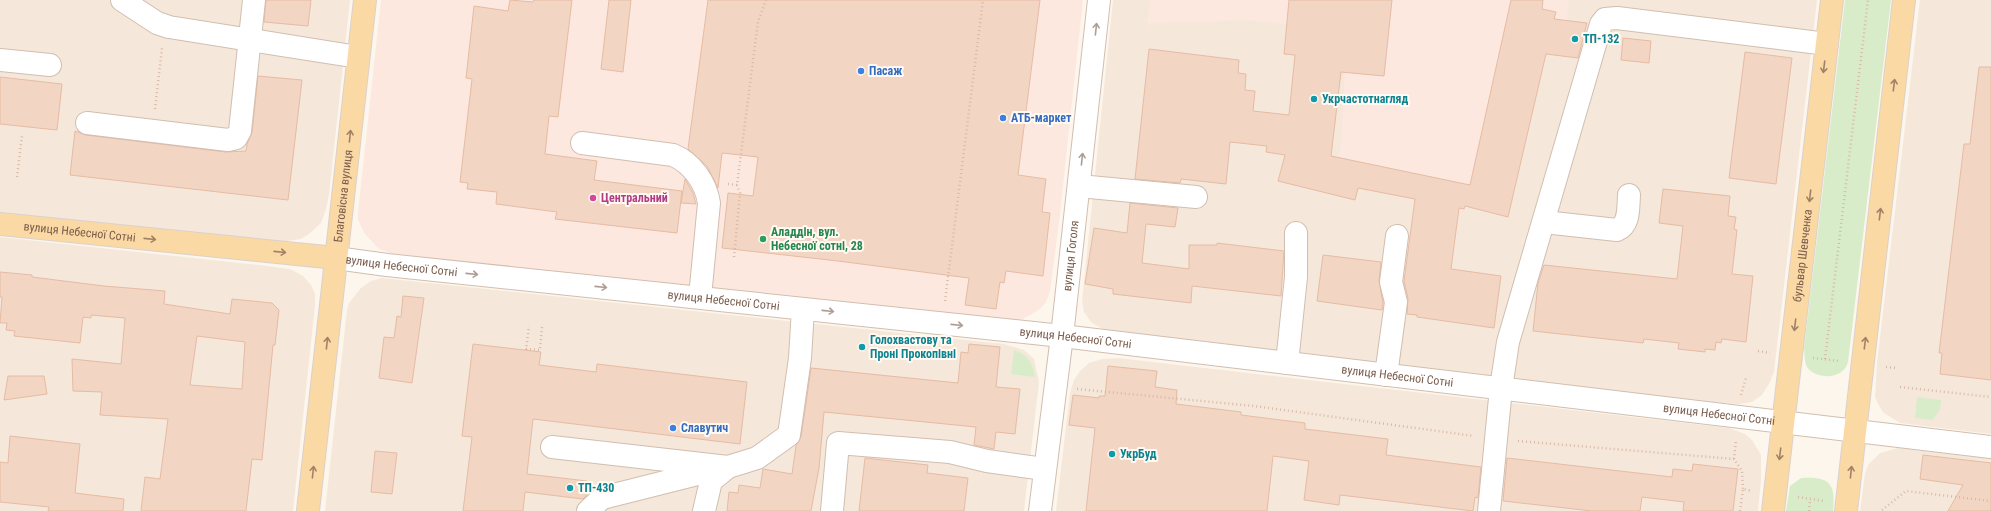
<svg xmlns="http://www.w3.org/2000/svg" width="1991" height="511" viewBox="0 0 1991 511" font-family="'Roboto Condensed',sans-serif">
	<style>
		.residential { fill: #f5e8da }
		.commercial { fill: #fde8e0 }
		.green { fill: #d8ecc9 }
		.building { fill: #f3d5c3; stroke: #e6bba3; fill-rule: evenodd }
		.lines { fill: none; stroke-linecap: round; stroke-linejoin: round }
		.minor-casing { stroke: #d1beb0; stroke-width: 24 }
		.major-casing { stroke: #dad1cd; stroke-width: 24 }
		.path { stroke: #d9b8a5; stroke-width: 2.5; stroke-dasharray: 1 3; stroke-linecap: butt }
		.minor { stroke: #fff; stroke-width: 22 }
		.major { stroke: #fbd9a5; stroke-width: 22 }
		.oneway { stroke: #af9d94 }
		.oneway2 { stroke: #a18267 }
		.culture-dot { fill: #0f9aa8; stroke: #fffaf3; stroke-width: 1.5 }
		.shop-dot { fill: #3f7fe0; stroke: #fffaf3; stroke-width: 1.5 }
		.hotel-dot { fill: #d1479c; stroke: #fffaf3; stroke-width: 1.5 }
		.leisure-dot { fill: #2e9e5b; stroke: #fffaf3; stroke-width: 1.5 }
		.labels { text-anchor: middle; dominant-baseline: central; stroke-width: 4; stroke-linejoin: round; paint-order: stroke }
		.culture-label { font-size: 12px; font-weight: bold; fill: #0d838f; stroke: #fffaf3; text-anchor: start }
		.shop-label { font-size: 12px; font-weight: bold; fill: #366cbe; stroke: #fffaf3; text-anchor: start }
		.street-label { font-size: 12px; fill: #7a5c4d; stroke: #fffaf3 }
		.hotel-label { font-size: 12px; font-weight: bold; fill: #b23c85; stroke: #fffaf3; text-anchor: start }
		.leisure-label { font-size: 12px; font-weight: bold; fill: #27864d; stroke: #fffaf3; text-anchor: start }
	</style>
	<rect width="100%" height="100%" fill="#fdf6ec"/>
	<g class="residential">
		<path d="M0 0H350L329 195 326 209 321 223 309 234 301 239 281 242 0 212Z"/>
		<path d="M1113 0H1817L1774 372 1770 382 1762 395 1752 402 1739 404 1723 403 1137 335 1110 332 1099 327 1091 322 1084 312 1082 301Z"/>
		<path d="M1920 0H1991V434L1900 423 1884 413 1879 406 1875 397 1877 363Z"/>
		<path d="M0 237 267 266 290 269 303 276 311 285 315 294V305L293 511H0Z"/>
		<path d="M382 278 1004 344 1024 350 1034 359 1039 382 1024 511H325L347 310 349 303 361 288 371 281Z"/>
		<path d="M1118 358 1729 428 1745 434 1752 440 1761 455V479L1758 511H1056L1070 393 1074 380 1080 371 1089 363 1102 359Z"/>
		<path d="M1898 448 1991 459V511H1860L1865 474 1868 465 1880 453Z"/>
	</g>
	<g class="commercial">
		<path d="M381 0H1083L1059 223 1050 291 1046 302 1041 308 1032 314 1023 319 1012 320 670 287 393 254 379 249 365 234 358 220V213Z"/>
		<path d="M1150 0H1569L1562 56 1546 54 1508 217 1472 207 1464 209 1374 191 1339 158 1341 145 1345 72 1307 26 1245 20 1148 23Z"/>
	</g>
	<g class="green">
		<path d="M1845 0H1891L1848 362C1843 381 1815 379 1807 367 1804 361 1805 355 1804 349Z"/>
		<path d="M1014 350C1027 355 1033 362 1035 377L1011 374Z"/>
		<path d="M1917 397 1941 400 1940 409 1933 420 1915 418Z"/>
		<path d="M1801 478C1829 476 1836 483 1833 511H1786L1790 486Z"/>
	</g>
	<g class="building">
		<path d="M266 0H311L308 26 264 22Z"/>
		<path d="M510 0 533 2 534 0H572L558 117 549 116 545 154 597 161 594 180 682 191 677 233 555 219 557 212 496 204 497 192 467 189 468 183 460 182 472 79 466 78 474 6 508 11Z"/>
		<path d="M609 0H631L623 72 601 69Z"/>
		<path d="M708 0H1040L1018 175 1046 179 1042 212 1050 213 1043 276 1006 271 1004 283 1000 282 996 309 965 305 969 278 838 261 722 248 728 193 753 196 758 157 722 153 718 188 707 166 688 149Z"/>
		<path d="M1289 0H1392L1384 76 1341 72 1331 156 1470 185 1511 0H1543L1542 9 1556 12 1554 19 1587 23 1578 58 1546 54 1508 217 1465 206 1464 209 1459 208 1451 269 1501 276 1494 328 1417 317V315L1407 314 1408 299 1404 281 1415 199 1358 188 1355 200 1278 181 1285 155 1266 152 1267 146 1230 142 1226 184 1181 179 1180 183 1135 179 1149 49 1239 60 1238 73 1246 74 1245 90 1255 91 1253 111 1289 115 1295 55 1284 54Z"/>
		<path d="M1623 38 1651 41 1649 63 1621 60Z"/>
		<path d="M1745 52 1792 58 1776 184 1729 178Z"/>
		<path d="M1979 67H1991V380L1940 374 1942 353H1939L1964 144H1970Z"/>
		<path d="M258 76 302 80 288 200 70 175 75 131 86 135 226 152 246 151 247 144 252 132Z"/>
		<path d="M0 77 62 84 57 130 0 124Z"/>
		<path d="M685 179 693 193 696 204 681 203Z"/>
		<path d="M1663 189 1730 196 1728 216 1736 217 1734 229 1737 230 1732 274 1753 276 1746 342 1722 339 1721 343 1716 342 1715 350 1705 349V352L1678 349 1679 343 1644 339 1643 343 1533 331 1538 283 1544 265 1677 279 1683 226 1659 223Z"/>
		<path d="M1130 203 1178 208 1175 227 1146 224 1142 263 1189 269V245H1217V243L1284 251 1281 296 1192 286 1191 303 1113 294V289L1085 284 1094 228 1127 233Z"/>
		<path d="M1323 255 1381 262 1379 281 1383 303 1382 310 1317 301Z"/>
		<path d="M0 272 32 275V277L104 286 165 291 164 304 230 314 232 299 272 303 279 310 275 345H273L262 460 252 459 246 511H141L145 477 160 479 168 419 100 415 102 392 73 391 72 359 121 364 125 318 91 315V318L83 317 80 343 14 336 15 331 6 330 7 323H0L2 297H0ZM197 336 245 342 242 389 190 385Z"/>
		<path d="M403 296 424 298 412 383 379 378 384 337 394 338 397 316 401 317Z"/>
		<path d="M473 344 541 352 539 365 596 372 597 364 747 382 740 444 533 419 527 474 587 481 586 496 583 499 525 492 523 511H463L472 437 462 436Z"/>
		<path d="M969 344 1000 347 996 387 1020 389 1015 434 996 432 994 449 974 445 976 427 824 412 819 468 811 511H727L729 492 738 493 739 485 760 488 763 469 792 474 796 446 801 437 811 368 958 383 961 352 968 353Z"/>
		<path d="M1108 366 1157 371 1155 387 1177 390 1176 404 1241 412V415L1305 423V429L1388 439 1386 455 1481 467 1478 498 1475 497 1473 511 1340 495 1339 505 1304 500 1309 461 1273 456 1267 511H1086L1095 428 1069 425 1073 395 1099 398V396H1105Z"/>
		<path d="M8 376H44L47 394 4 400Z"/>
		<path d="M10 436 80 444 75 493 124 499 123 511H48L49 507 0 502V462L8 463Z"/>
		<path d="M375 451 397 453 392 494 371 492Z"/>
		<path d="M1923 455 1991 463V511H1948L1963 485 1920 479Z"/>
		<path d="M865 458 928 465 927 473 968 478 964 511H859Z"/>
		<path d="M1507 458 1672 477 1673 469 1692 471 1693 464 1738 469 1733 511H1683L1684 502 1642 497 1640 511H1592L1503 501Z"/>
	</g>
	<g class="lines">
		<g class="minor-casing">
			<g id="minor">
				<path d="M122 0 157 23 169 27 358 57"/>
				<path d="M0 60 50 65"/>
				<path d="M87 123 228 140 236 138 240 131 254 0"/>
				<path d="M582 143 673 155C692 163 706 183 709 203L700 297"/>
				<path d="M1079 186 1196 197"/>
				<path d="M1544 222 1617 230C1630 225 1628 207 1629 195"/>
				<path id="s1" d="M336 258 387 265 1062 336 1991 447"/>
				<path d="M1287 363 1296 277V233"/>
				<path d="M1386 375 1396 302 1391 282 1397 236"/>
				<path d="M552 447 728 467"/>
				<path d="M588 511 602 498 713 470"/>
				<path d="M704 511 711 481 728 467 757 458 789 435 800 358 803 309"/>
				<path d="M832 511 838 443 950 452 987 461 1044 469"/>
				<path id="s2" d="M1040 511 1062 336 1099 0"/>
				<path d="M1489 511 1501 388 1508 342 1601 24 1605 19 1617 18 1827 44"/>
			</g>
		</g>
		<g class="major-casing">
			<g id="major">
				<path id="s3" d="M0 224 336 258"/>
				<path id="s4" d="M308 511 365 0"/>
				<path id="s5" d="M1773 511 1832 0"/>
				<path d="M1846 511 1904 0"/>
			</g>
		</g>
		<g class="path">
			<path d="M155 109 162 48"/>
			<path d="M17 177 22 136"/>
			<path d="M728 184 737 185 758 22 766 0"/>
			<path d="M734 257 740 193 737 185"/>
			<path d="M945 301 983 0"/>
			<path d="M526 349 540 350 542 327"/>
			<path d="M526 350 529 326"/>
			<path d="M1758 351 1770 353"/>
			<path d="M1813 358 1840 361"/>
			<path d="M1825 359 1868 0"/>
			<path d="M1886 367 1898 368"/>
			<path d="M1900 387 1991 397"/>
			<path d="M1077 389 1254 406 1474 436"/>
			<path d="M1741 395 1746 378"/>
			<path d="M1518 441 1734 459 1742 471 1743 489"/>
			<path d="M1734 459 1736 440"/>
			<path d="M1798 497 1824 501"/>
			<path d="M1882 510 1906 491 1991 501"/>
			<path d="M1740 511 1743 489 1752 491"/>
			<path d="M1809 511 1810 500"/>
		</g>
		<use href="#minor" class="minor"/>
		<use href="#major" class="major"/>
	</g>
	<defs><path id="oneway-shaft" d="M-6 0H5M1.5-3L5.5 0L1.5 3" fill="none" stroke-width="1.6" stroke-linecap="round" stroke-linejoin="round"/></defs>
	<g class="oneway">
		<use href="#oneway-shaft" transform="translate(1096 29) rotate(-84)"/>
		<use href="#oneway-shaft" transform="translate(1082 159) rotate(-84)"/>
		<use href="#oneway-shaft" transform="translate(472 274) rotate(6)"/>
		<use href="#oneway-shaft" transform="translate(601 287) rotate(6)"/>
		<use href="#oneway-shaft" transform="translate(828 311) rotate(6)"/>
		<use href="#oneway-shaft" transform="translate(957 325) rotate(6)"/>
	</g>
	<g class="oneway2">
		<use href="#oneway-shaft" transform="translate(1824 67) rotate(97)"/>
		<use href="#oneway-shaft" transform="translate(1894 85) rotate(-83)"/>
		<use href="#oneway-shaft" transform="translate(350 136) rotate(-84)"/>
		<use href="#oneway-shaft" transform="translate(1810 196) rotate(97)"/>
		<use href="#oneway-shaft" transform="translate(1880 214) rotate(-83)"/>
		<use href="#oneway-shaft" transform="translate(150 239) rotate(6)"/>
		<use href="#oneway-shaft" transform="translate(280 252) rotate(6)"/>
		<use href="#oneway-shaft" transform="translate(1795 325) rotate(97)"/>
		<use href="#oneway-shaft" transform="translate(327 343) rotate(-84)"/>
		<use href="#oneway-shaft" transform="translate(1865 343) rotate(-83)"/>
		<use href="#oneway-shaft" transform="translate(1780 454) rotate(97)"/>
		<use href="#oneway-shaft" transform="translate(313 472) rotate(-84)"/>
		<use href="#oneway-shaft" transform="translate(1851 472) rotate(-84)"/>
	</g>
	<g class="culture-dot">
		<circle cx="1575" cy="39" r="4"/>
		<circle cx="1314" cy="99" r="4"/>
		<circle cx="862" cy="347" r="4"/>
		<circle cx="1112" cy="454" r="4"/>
		<circle cx="570" cy="488" r="4"/>
	</g>
	<g class="shop-dot">
		<circle cx="861" cy="71" r="4"/>
		<circle cx="1003" cy="118" r="4"/>
		<circle cx="673" cy="428" r="4"/>
	</g>
	<circle class="hotel-dot" cx="593" cy="198" r="4"/>
	<circle class="leisure-dot" cx="763" cy="239" r="4"/>
	<g class="labels">
		<g class="culture-label">
			<text x="1583" y="39">ТП-132</text>
			<text x="1322" y="99">Укрчастотнагляд</text>
			<text x="870" y="340">Голохвастову та<tspan x="870" dy="14">Проні Прокопівні</tspan></text>
			<text x="1120" y="454">УкрБуд</text>
			<text x="578" y="488">ТП-430</text>
		</g>
		<g class="shop-label">
			<text x="869" y="71">Пасаж</text>
			<text x="1011" y="118">АТБ-маркет</text>
			<text x="681" y="428">Славутич</text>
		</g>
		<g class="street-label">
			<text stroke="none"><textPath href="#s4" startOffset="317">Благовісна вулиця</textPath></text>
			<text stroke="none"><textPath href="#s3" startOffset="80">вулиця Небесної Сотні</textPath></text>
			<text stroke="none"><textPath href="#s2" startOffset="257">вулиця Гоголя</textPath></text>
			<text stroke="none"><textPath href="#s5" startOffset="257">бульвар Шевченка</textPath></text>
			<text stroke="none"><textPath href="#s1" startOffset="66">вулиця Небесної Сотні</textPath></text>
			<text stroke="none"><textPath href="#s1" startOffset="390">вулиця Небесної Сотні</textPath></text>
			<text stroke="none"><textPath href="#s1" startOffset="744">вулиця Небесної Сотні</textPath></text>
			<text stroke="none"><textPath href="#s1" startOffset="1068">вулиця Небесної Сотні</textPath></text>
			<text stroke="none"><textPath href="#s1" startOffset="1392">вулиця Небесної Сотні</textPath></text>
		</g>
		<g class="hotel-label">
			<text x="601" y="198">Центральний</text>
		</g>
		<g class="leisure-label">
			<text x="771" y="232">Аладдін, вул.<tspan x="771" dy="14">Небесної сотні, 28</tspan></text>
		</g>
	</g>
</svg>
